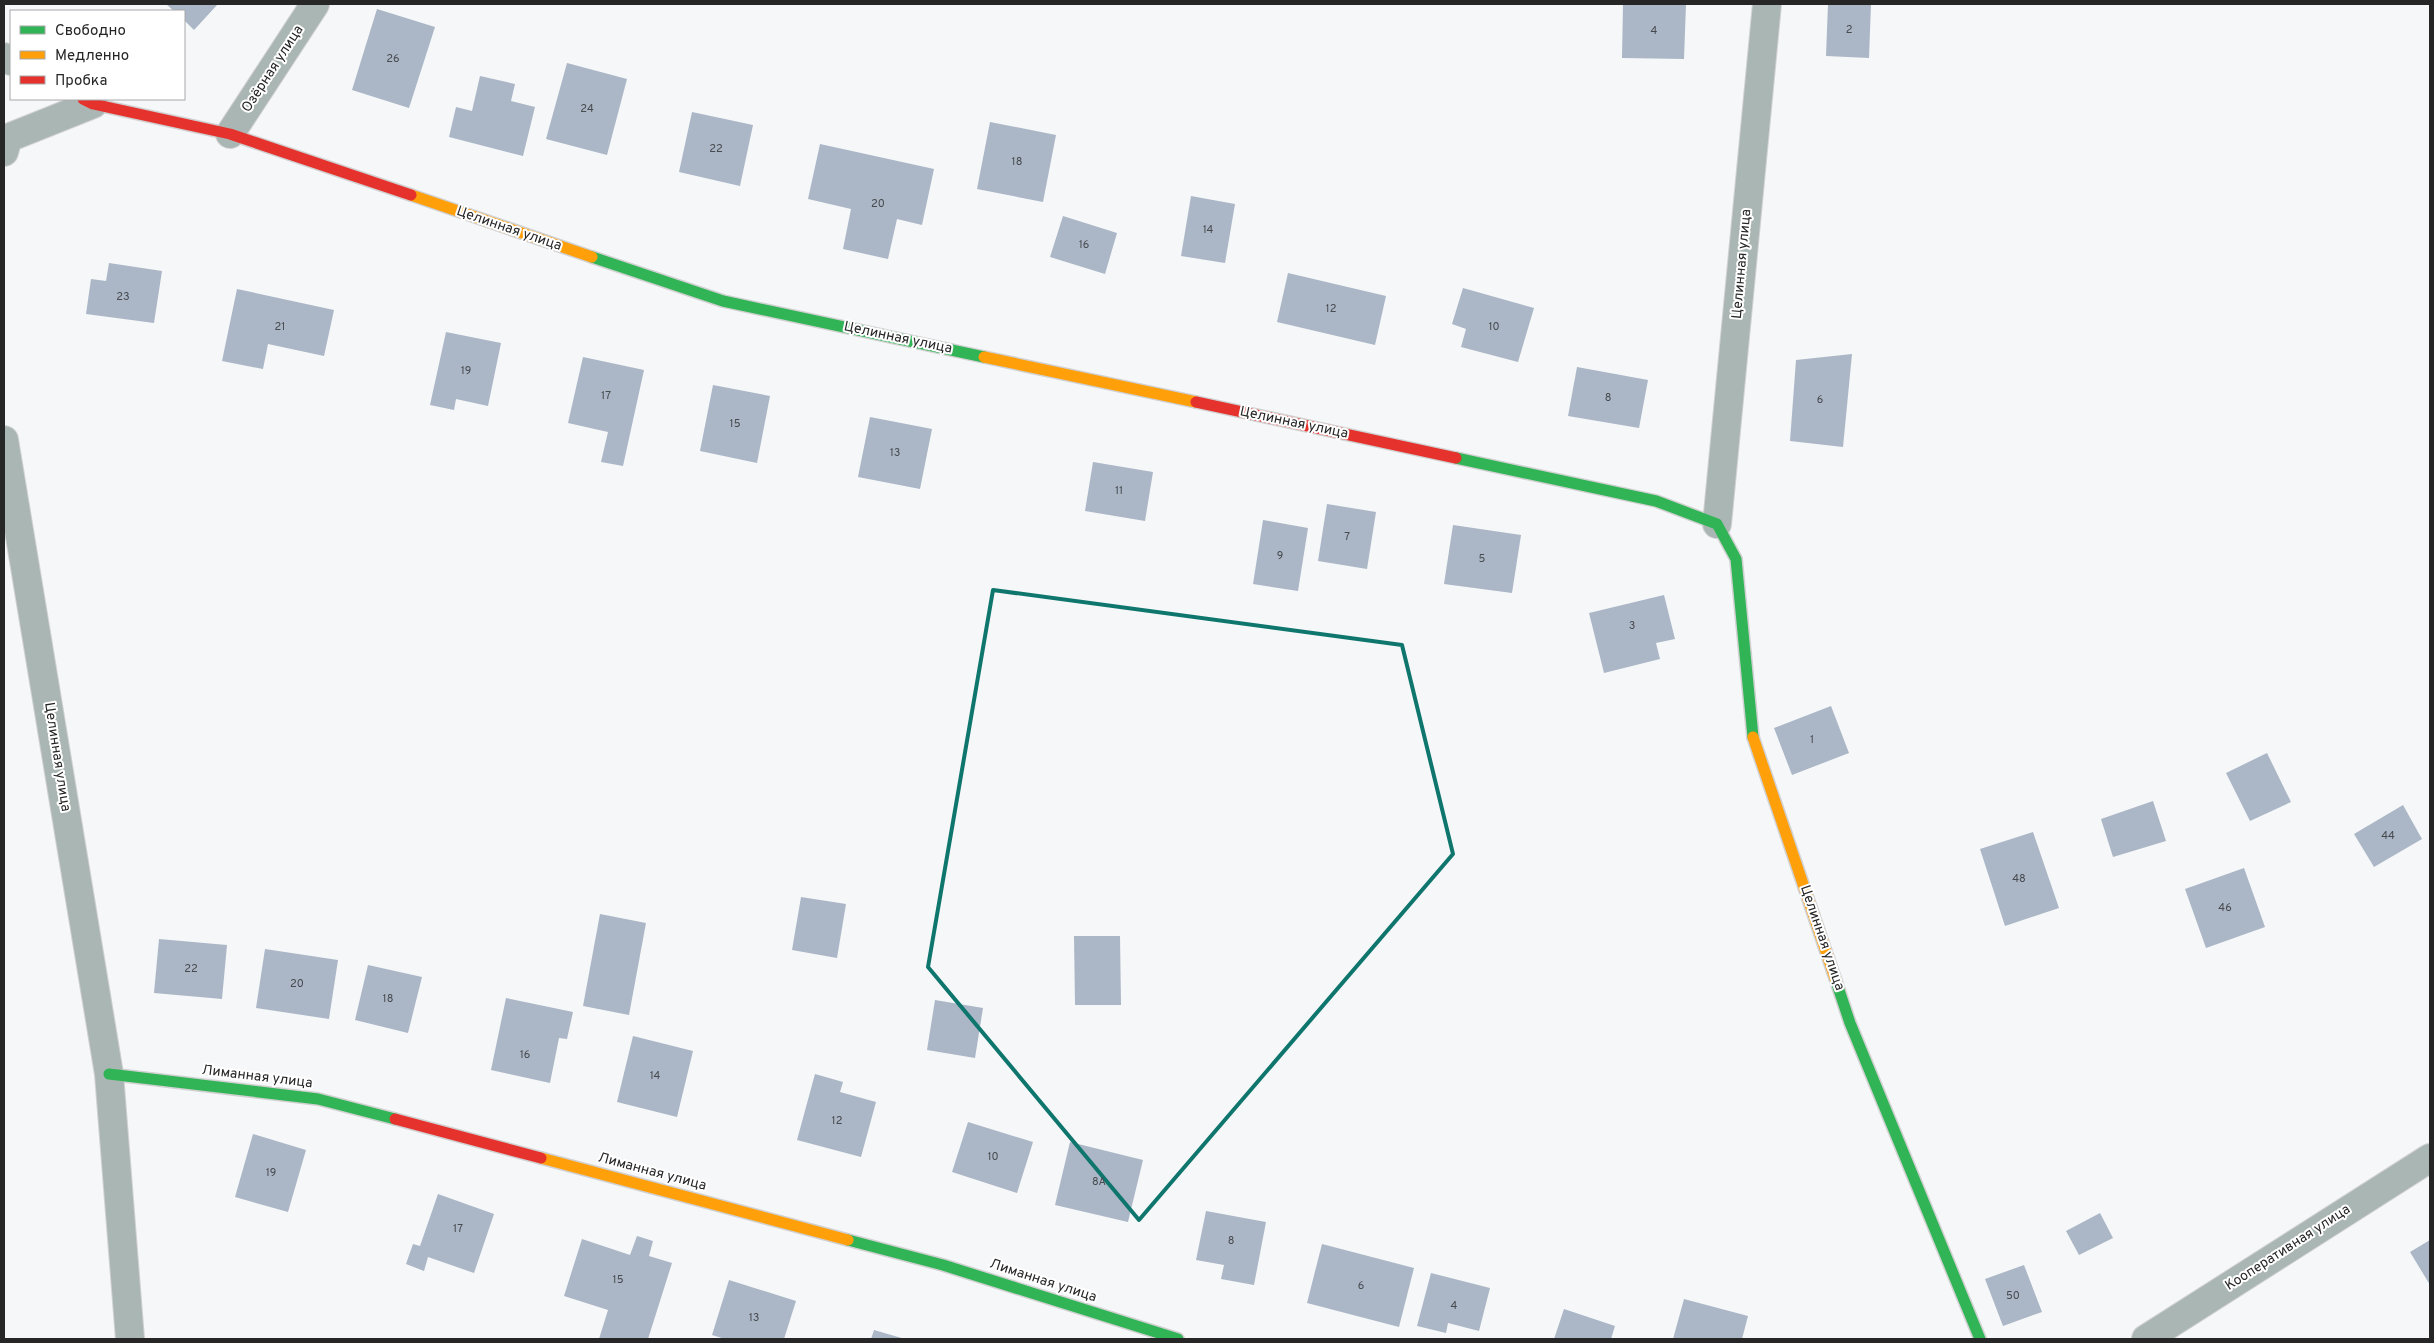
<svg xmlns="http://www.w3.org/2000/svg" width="2434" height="1343" viewBox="0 0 2434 1343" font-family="Overpass,sans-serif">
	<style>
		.building { fill: #abb7c6 }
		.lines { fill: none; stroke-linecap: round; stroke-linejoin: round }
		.street-casing { stroke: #d1d1d2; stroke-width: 30 }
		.fast-casing { stroke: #d1d1d2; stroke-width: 14 }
		.slow-casing { stroke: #d1d1d2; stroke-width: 14 }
		.jam-casing { stroke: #d1d1d2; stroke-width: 14 }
		.street { stroke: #aab6b3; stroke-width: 28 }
		.fast { stroke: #30b455; stroke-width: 11 }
		.slow { stroke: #ff9f0a; stroke-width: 11 }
		.jam { stroke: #e5322d; stroke-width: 11 }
		.marked { fill: none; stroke: #0f766e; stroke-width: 4; stroke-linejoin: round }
		.labels { text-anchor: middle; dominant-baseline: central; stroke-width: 4; stroke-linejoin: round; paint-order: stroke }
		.number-label { font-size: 11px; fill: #474a4f }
		.street-label { font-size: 14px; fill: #262627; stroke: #fff }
	</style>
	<rect width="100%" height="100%" fill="#f6f7f9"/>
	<g class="building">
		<path d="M166 4H218L194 30 184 20V11H174Z"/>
		<path d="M1623 4H1686L1684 59 1622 58Z"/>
		<path d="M1828 4H1871L1869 58 1826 56Z"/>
		<path d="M377 9 435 27 409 108 352 90Z"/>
		<path d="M567 63 627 79 607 155 546 139Z"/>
		<path d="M480 76 515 84 511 101 535 107 523 156 449 137 456 107 472 111Z"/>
		<path d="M692 112 753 125 740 186 679 172Z"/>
		<path d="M990 122 1056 135 1043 202 977 189Z"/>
		<path d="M820 144 934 169 922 225 897 219 888 259 843 249 851 209 808 199Z"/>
		<path d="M1191 196 1235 204 1225 263 1181 256Z"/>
		<path d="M1063 216 1117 233 1105 274 1050 257Z"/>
		<path d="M109 263 162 271 154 323 86 314 91 279 106 281Z"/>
		<path d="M1288 273 1386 296 1375 345 1277 322Z"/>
		<path d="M1463 288 1534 308 1518 362 1461 347 1466 329 1452 324Z"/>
		<path d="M237 289 334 310 324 356 268 344 263 369 222 361Z"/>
		<path d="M446 332 501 343 488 406 456 399 454 410 430 405Z"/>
		<path d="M1852 354 1843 447 1790 441 1796 360Z"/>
		<path d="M583 357 644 370 623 466 601 462 608 432 568 423Z"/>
		<path d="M1577 367 1648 380 1639 428 1568 416Z"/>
		<path d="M713 385 770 396 757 463 700 451Z"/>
		<path d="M870 417 932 429 920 489 858 477Z"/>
		<path d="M1093 462 1153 472 1145 521 1085 511Z"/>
		<path d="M1327 504 1376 512 1367 569 1318 561Z"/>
		<path d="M1263 520 1308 528 1298 591 1253 584Z"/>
		<path d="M1453 525 1521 535 1512 593 1444 584Z"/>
		<path d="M1664 595 1675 639 1656 643 1660 659 1604 673 1589 613Z"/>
		<path d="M1831 706 1849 753 1792 775 1774 728Z"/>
		<path d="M2267 753 2291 802 2250 821 2226 773Z"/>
		<path d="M2153 801 2166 841 2113 857 2101 819Z"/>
		<path d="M2403 805 2422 839 2374 867 2354 834Z"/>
		<path d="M2033 832 2059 908 2005 926 1980 849Z"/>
		<path d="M2244 868 2265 927 2206 948 2185 889Z"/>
		<path d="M801 897 846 904 837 958 792 950Z"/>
		<path d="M600 914 646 923 629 1015 583 1006Z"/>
		<path d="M1074 936H1120L1121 1005H1075Z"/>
		<path d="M159 939 227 945 222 999 154 993Z"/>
		<path d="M265 949 338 960 329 1019 256 1008Z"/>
		<path d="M368 965 422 977 408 1033 355 1020Z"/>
		<path d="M506 998 573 1012 567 1039 559 1038 550 1083 491 1070Z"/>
		<path d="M935 1000 983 1008 975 1058 927 1050Z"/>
		<path d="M633 1036 693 1051 677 1117 617 1102Z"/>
		<path d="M815 1074 843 1082 840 1092 876 1102 861 1157 797 1140Z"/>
		<path d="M968 1122 1033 1142 1017 1193 952 1172Z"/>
		<path d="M253 1134 306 1150 288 1212 235 1197Z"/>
		<path d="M1070 1142 1143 1160 1128 1222 1055 1205Z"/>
		<path d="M438 1194 494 1214 474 1273 428 1257 424 1271 406 1264 413 1244 420 1246Z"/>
		<path d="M1206 1211 1266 1222 1254 1285 1221 1279 1224 1265 1196 1260Z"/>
		<path d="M2100 1213 2113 1238 2079 1255 2066 1231Z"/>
		<path d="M637 1236 653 1241 649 1256 672 1263 648 1339H599L608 1310 564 1296 582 1239 630 1255Z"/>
		<path d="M2430 1240V1285L2410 1252Z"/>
		<path d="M1322 1244 1414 1268 1399 1327 1307 1303Z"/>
		<path d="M2024 1265 2042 1312 2003 1326 1985 1279Z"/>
		<path d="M1431 1273 1490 1288 1479 1331 1448 1323 1446 1333 1417 1326Z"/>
		<path d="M729 1280 796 1301 784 1339H725L712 1335Z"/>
		<path d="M1684 1299 1748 1316 1742 1339H1673Z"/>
		<path d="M1564 1309 1615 1326 1611 1339H1554Z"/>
		<path d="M874 1330 905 1339H871Z"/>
	</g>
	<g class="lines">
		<g class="street-casing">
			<g id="street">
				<path d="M4 57 11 61"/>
				<path d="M230 134 315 4"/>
				<path d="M4 152 8 138 93 104"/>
				<path d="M4 440 109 1074 130 1339"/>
				<path d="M1717 524 1767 4"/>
				<path d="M2146 1339 2430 1158"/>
			</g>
		</g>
		<g class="fast-casing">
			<g id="fast">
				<path d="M592 257 723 301 984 357"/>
				<path d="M1456 458 1656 501 1717 524 1736 559 1753 737"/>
				<path d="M1836 981 1850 1023 1980 1339"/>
				<path d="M109 1074 318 1099 395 1119"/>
				<path d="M848 1240 943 1265 1178 1339"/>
			</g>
		</g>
		<g class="slow-casing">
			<g id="slow">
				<path d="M411 195 592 257"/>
				<path d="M984 357 1196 402"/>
				<path d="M1753 737 1836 981"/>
				<path d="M541 1158 848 1240"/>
			</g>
		</g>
		<g class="jam-casing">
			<g id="jam">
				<path d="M83 99 93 104 230 134 411 195"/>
				<path d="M1196 402 1456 458"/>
				<path d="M395 1119 541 1158"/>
			</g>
		</g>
		<use href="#street" class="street"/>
		<use href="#fast" class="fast"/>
		<use href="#slow" class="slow"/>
		<use href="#jam" class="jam"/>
	</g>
	<path class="marked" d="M993 590 1402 645 1453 854 1139 1220 928 967Z"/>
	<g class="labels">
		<g class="number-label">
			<text x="1849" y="30">2</text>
			<text x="1654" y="31">4</text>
			<text x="393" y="59">26</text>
			<text x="587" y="109">24</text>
			<text x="716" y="149">22</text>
			<text x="1017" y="162">18</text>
			<text x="878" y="204">20</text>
			<text x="1208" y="230">14</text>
			<text x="1084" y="245">16</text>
			<text x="123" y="297">23</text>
			<text x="1331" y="309">12</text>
			<text x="280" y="327">21</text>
			<text x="1494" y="327">10</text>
			<text x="466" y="371">19</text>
			<text x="606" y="396">17</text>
			<text x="1608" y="398">8</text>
			<text x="1820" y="400">6</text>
			<text x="735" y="424">15</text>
			<text x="895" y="453">13</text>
			<text x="1119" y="491">11</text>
			<text x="1347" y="537">7</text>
			<text x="1280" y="556">9</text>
			<text x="1482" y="559">5</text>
			<text x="1632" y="626">3</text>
			<text x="1812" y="740">1</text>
			<text x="2388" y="836">44</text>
			<text x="2019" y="879">48</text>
			<text x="2225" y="908">46</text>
			<text x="191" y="969">22</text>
			<text x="297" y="984">20</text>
			<text x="388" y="999">18</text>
			<text x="525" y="1055">16</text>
			<text x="655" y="1076">14</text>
			<text x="837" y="1121">12</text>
			<text x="993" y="1157">10</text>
			<text x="271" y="1173">19</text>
			<text x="1099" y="1182">8А</text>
			<text x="458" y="1229">17</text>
			<text x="1231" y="1241">8</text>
			<text x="618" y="1280">15</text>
			<text x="1361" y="1286">6</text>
			<text x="2013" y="1296">50</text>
			<text x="1454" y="1306">4</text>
			<text x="754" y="1318">13</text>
		</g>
		<g class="street-label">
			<text transform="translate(273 69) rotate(-57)">Озёрная улица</text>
			<text transform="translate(509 229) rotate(19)">Целинная улица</text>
			<text transform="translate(1742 264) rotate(-85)">Целинная улица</text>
			<text transform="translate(898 338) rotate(12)">Целинная улица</text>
			<text transform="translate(1294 423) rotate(12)">Целинная улица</text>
			<text transform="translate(57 757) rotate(81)">Целинная улица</text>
			<text transform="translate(1822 938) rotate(71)">Целинная улица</text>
			<text transform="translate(257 1077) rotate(7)">Лиманная улица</text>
			<text transform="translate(652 1172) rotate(15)">Лиманная улица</text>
			<text transform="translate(2288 1248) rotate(-33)">Кооперативная улица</text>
			<text transform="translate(1043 1281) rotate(18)">Лиманная улица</text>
		</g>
	</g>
	<rect width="2434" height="1343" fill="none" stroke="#262627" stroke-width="10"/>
	<rect x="10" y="10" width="175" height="90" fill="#ffffff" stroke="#a8a8a9"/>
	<rect x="20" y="26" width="25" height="8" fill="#30b455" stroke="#a8a8a9"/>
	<text x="55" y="35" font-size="15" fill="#262627">Свободно</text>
	<rect x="20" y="51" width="25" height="8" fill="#ff9f0a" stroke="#a8a8a9"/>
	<text x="55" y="60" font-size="15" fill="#262627">Медленно</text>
	<rect x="20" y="76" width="25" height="8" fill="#e5322d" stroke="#a8a8a9"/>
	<text x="55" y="85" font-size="15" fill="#262627">Пробка</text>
</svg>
